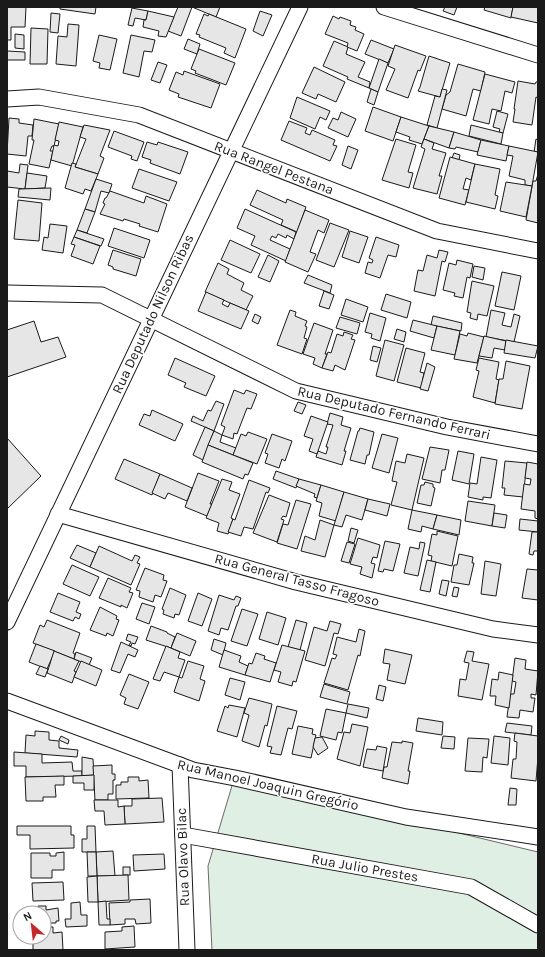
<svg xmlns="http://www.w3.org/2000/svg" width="545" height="957" viewBox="0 0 545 957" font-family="Karla,sans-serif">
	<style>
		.green { fill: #e0efe3; stroke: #6a6a6a }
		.building { fill: #e6e6e6; stroke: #1a1a1a }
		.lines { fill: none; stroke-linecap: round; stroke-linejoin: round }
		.street-casing { stroke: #1a1a1a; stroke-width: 17 }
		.street { stroke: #fff; stroke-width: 15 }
		.labels { text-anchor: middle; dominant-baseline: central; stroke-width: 3; stroke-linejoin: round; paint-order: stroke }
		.street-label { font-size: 14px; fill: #1a1a1a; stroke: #fff }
	</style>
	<rect width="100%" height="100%" fill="#fff"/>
	<path class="green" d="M234 779 538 852V950H212L208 866Z"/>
	<g class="building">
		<path d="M7 7H26L25 27H11V40H7Z"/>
		<path d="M60 7H96L95 14 60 9Z"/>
		<path d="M178 7H192L181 36 168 31Z"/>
		<path d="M192 7H220L216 17Z"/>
		<path d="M445 7H457L454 15 443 11Z"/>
		<path d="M485 7H513L511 18 484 10Z"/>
		<path d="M513 7H538V23L511 17Z"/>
		<path d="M132 8 148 11 146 20 135 18 133 26 128 25Z"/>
		<path d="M148 11 174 17 166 37 158 36 159 31 143 27 144 20H146Z"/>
		<path d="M260 11 272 15 263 36 253 31Z"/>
		<path d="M51 13 60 14 58 33 50 32Z"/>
		<path d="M204 14 208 16 209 14 246 29 235 58 224 53 226 48 199 37 200 35 196 34Z"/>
		<path d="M333 16 339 19 340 17 351 21 350 25 356 27 355 30 364 34 357 51 347 47 348 43 325 34Z"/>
		<path d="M68 24 79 25 76 66 56 64 58 36 67 37Z"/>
		<path d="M31 28 48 29 47 64H30Z"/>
		<path d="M15 34 24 35V49L15 48Z"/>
		<path d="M99 35 117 39 110 70 99 68 100 63 93 61Z"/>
		<path d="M131 35 155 40 152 52 144 51 139 77 123 73Z"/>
		<path d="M188 39 200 44 197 54 184 49Z"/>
		<path d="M371 40 394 49 388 63 365 54Z"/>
		<path d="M334 41 348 47 346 54 365 62 358 77 370 82 369 88 347 79 348 77 323 66Z"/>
		<path d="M395 45 426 56 420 71 418 70 408 98 386 90 395 69 388 66Z"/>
		<path d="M199 49 235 63 226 85 195 73 196 71 191 69Z"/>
		<path d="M7 51 25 52V60H7Z"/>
		<path d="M429 56 450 63 440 97 418 91 420 87Z"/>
		<path d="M379 59 388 63 378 92 369 88Z"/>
		<path d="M158 62 167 65 160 83 151 80Z"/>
		<path d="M458 64 485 72 481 91 473 89 466 116 442 109 446 95 450 92Z"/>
		<path d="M314 67 345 82 336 102 318 94 316 99 302 93Z"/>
		<path d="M184 71 220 84 211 108 178 97 179 94 169 90 176 72 183 75Z"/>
		<path d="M485 74 515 82 512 93 505 91 501 111 492 109 489 124 473 120Z"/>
		<path d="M518 81 535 84 536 82H538V98L536 97 532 125 513 122 515 109H514Z"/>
		<path d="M371 89 378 92 374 105 367 102Z"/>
		<path d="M442 89 447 90 437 128 427 125 435 96 440 97Z"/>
		<path d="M297 97 330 111 326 120 320 117 315 129 290 118Z"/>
		<path d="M373 107 401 117 393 141 365 131Z"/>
		<path d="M497 111 508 114 503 133 499 132 500 129 493 127Z"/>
		<path d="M341 112 356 119 348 137 328 128 333 118 338 120Z"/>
		<path d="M401 117 429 126 422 144 409 140 410 137 396 132Z"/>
		<path d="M9 118 19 119V123L33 125 32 136H28L26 156 7 154Z"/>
		<path d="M34 119 59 124 54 146H52L50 151H53L49 168 29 164 34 140H32Z"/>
		<path d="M289 121 307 128 305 133 310 135 312 130 335 140 333 145 337 146 330 161 281 140Z"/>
		<path d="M59 122 83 127 72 166 51 160 54 145 58 146 59 141 55 140Z"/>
		<path d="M84 125 110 130 100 156 104 158 98 174 75 167 86 139 80 137Z"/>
		<path d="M471 125 503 133 501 144 469 136Z"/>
		<path d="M429 126 454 132 449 148 424 139Z"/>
		<path d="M114 131 144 142 137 161 131 159 132 156 108 147Z"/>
		<path d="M454 132 481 140 478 152 456 147 455 149 449 148Z"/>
		<path d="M396 139 416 145 408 172 413 173 409 188 382 180Z"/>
		<path d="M424 139 434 143 432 149 446 153 439 176H442L437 194 413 188 425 149 421 147Z"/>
		<path d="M536 139 538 140V152H534Z"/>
		<path d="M481 140 509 146 506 161 477 155Z"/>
		<path d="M147 142 157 145 158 142 188 152 180 174 150 163 151 160 142 157Z"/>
		<path d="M348 146 358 150 351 169 342 165Z"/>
		<path d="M509 146 538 152 532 186 525 185V180L509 176 513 156 507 155Z"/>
		<path d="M454 153 460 155 459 160 452 158Z"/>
		<path d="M450 157 475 164 471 180 466 178 463 189 469 190 465 205 439 198Z"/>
		<path d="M72 163 76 164 75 167 98 174 91 191 85 189 83 194 65 188Z"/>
		<path d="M20 164 28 165 25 189 7 187V171L19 173Z"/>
		<path d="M475 164 500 169 495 195 498 196 495 209 466 202Z"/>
		<path d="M139 169 177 182 169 201 132 188Z"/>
		<path d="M27 173 47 176 45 188 25 189Z"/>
		<path d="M538 174V223L526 220 533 181H536Z"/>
		<path d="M96 179 112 184 109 193 101 191 95 212 85 209Z"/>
		<path d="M506 182 532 186 526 217 500 211Z"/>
		<path d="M51 188 50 200 18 197 19 189Z"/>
		<path d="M257 190 286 203 287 199 306 207 297 232 281 225 283 220 250 205Z"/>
		<path d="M110 191 144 203 146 196 167 204 158 232 139 226 140 224 124 219 123 221 100 214 105 204 103 203 105 198H106Z"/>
		<path d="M18 200 42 203 39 241 14 239Z"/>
		<path d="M85 209 95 212 87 233 77 230Z"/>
		<path d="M245 209 296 232 294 239 287 235 286 238 278 234 276 238 272 236 270 240 290 249 286 261 251 245 255 236 237 228Z"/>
		<path d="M305 210 329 220 324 233 318 230 310 252 316 254 308 272 285 262Z"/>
		<path d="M330 223 349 230 334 267 316 260Z"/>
		<path d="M50 224 67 226 63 253 42 250 44 237 48 238Z"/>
		<path d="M114 228 150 240 144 258 108 246Z"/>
		<path d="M77 230 104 239 101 246 74 237Z"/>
		<path d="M350 231 368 237 359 263 342 257Z"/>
		<path d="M74 237 100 246 93 264 71 256 75 245 71 244Z"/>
		<path d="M376 237 399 245 396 257 388 255 380 278 365 273 368 262 372 263 373 260 369 258Z"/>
		<path d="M230 240 260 254 251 273 221 260Z"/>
		<path d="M113 250 141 259 136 276 113 269V267L108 265Z"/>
		<path d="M439 250 448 252 445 262 442 261 435 296 414 291 418 270 423 271 427 255 437 258Z"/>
		<path d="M268 255 279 261 270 282 258 277Z"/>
		<path d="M457 260 473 264 470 278 467 277 463 298 454 296 455 293 443 290 449 263 456 265Z"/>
		<path d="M218 263 229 269 227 274 244 283 241 290 253 296 246 310 205 292Z"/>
		<path d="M474 266 485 268 483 280 472 277Z"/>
		<path d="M502 272 521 276 514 310 495 306Z"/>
		<path d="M308 275 332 285 330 293 304 283Z"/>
		<path d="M472 281 494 286 487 316 478 314 477 320 470 318 471 313 467 312Z"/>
		<path d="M324 291 334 295 329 309 319 306Z"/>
		<path d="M206 292 224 300 222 304 228 307 230 303 249 311 241 329 198 311Z"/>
		<path d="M386 294 411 302 407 318 381 310Z"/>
		<path d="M346 299 368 307 363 322 341 315Z"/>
		<path d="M290 310 296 312 295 316 307 321 305 326 307 327 304 338 307 339 302 354 277 345Z"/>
		<path d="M491 310 505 313 502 325 511 327 514 314 520 316 514 342 486 337Z"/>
		<path d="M370 313 386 318 380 341 371 338 372 334 365 332Z"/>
		<path d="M255 314 261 317 258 324 252 321Z"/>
		<path d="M433 316 462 323 461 331 431 325Z"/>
		<path d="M340 317 360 323 357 334 336 328Z"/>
		<path d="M413 320 437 326 434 338 410 331Z"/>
		<path d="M34 321 41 342 58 337 66 357 7 377V330Z"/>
		<path d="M314 323 333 330 325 354H327L322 368 313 364 315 358 303 354Z"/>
		<path d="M437 326 460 331 455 355 431 350Z"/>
		<path d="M397 329 406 332 404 342 394 339Z"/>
		<path d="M344 332 353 335 351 339 355 340 345 370 335 365 333 371 322 368 328 352 331 353 337 334 343 336Z"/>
		<path d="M468 333 484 337 477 363 454 359 460 334 467 336Z"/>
		<path d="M484 336 506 341 505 350 494 348 492 358 479 356Z"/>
		<path d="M385 340 404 345 394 381 376 376Z"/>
		<path d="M506 340 538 346 535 358 504 353Z"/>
		<path d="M373 346 381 348 377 362 370 360Z"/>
		<path d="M406 348 425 353 420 372 424 373 421 388 397 382Z"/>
		<path d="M175 358 215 376 206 396 184 387 186 383 168 375Z"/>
		<path d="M479 358 499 362 496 379 499 380 495 403 473 397 479 371 476 370Z"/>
		<path d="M506 361 530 366 522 409 495 404 499 379H503Z"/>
		<path d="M427 363 435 367 428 391 420 389Z"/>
		<path d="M234 390 244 394 246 390 257 394 251 409 247 408 237 434 234 433 233 439 222 435 225 427 221 425Z"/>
		<path d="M216 401 224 404 214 431 191 421 193 416 203 421 208 410 211 411Z"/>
		<path d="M298 402 306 405 302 414 294 411Z"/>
		<path d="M152 410 183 424 175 441 139 425 144 414 150 416Z"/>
		<path d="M330 413 343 417 341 425 351 428 344 451H346L342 465 316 457 318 451 326 454 328 447H326L333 425 327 424Z"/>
		<path d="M311 416 328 422 317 454 309 451 313 439 304 436Z"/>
		<path d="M205 427 214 431 203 460 193 455Z"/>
		<path d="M360 428 374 432 369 455H367L365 464 350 460 358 431H359Z"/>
		<path d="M214 431 222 435 220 442 236 448 233 455 208 445Z"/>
		<path d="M248 432 267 439 257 464 233 455 241 434 246 436Z"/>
		<path d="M272 434 292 441 285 461 282 459 279 468 265 463 268 454 265 453Z"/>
		<path d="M382 434 398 438 389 473 372 468Z"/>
		<path d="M7 438 41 476 7 509Z"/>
		<path d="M208 445 253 463 248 475 245 474 243 479 202 462Z"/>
		<path d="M430 447 449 450 445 470H442L440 483 422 479Z"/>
		<path d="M458 451 474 454 469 484 452 480Z"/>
		<path d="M407 454 424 458 412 510 391 505 397 482 392 481 396 461 405 463Z"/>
		<path d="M481 457 497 460 491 498 483 497V500L468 497 470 483 477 484Z"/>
		<path d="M124 459 160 474 152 495 115 479Z"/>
		<path d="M505 461 527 463 523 497 504 495 505 488H502Z"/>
		<path d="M527 462 538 464V519L535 518V511L521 509 524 484 530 485 531 479 525 478Z"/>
		<path d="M276 471 299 479 296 488 273 479Z"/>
		<path d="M198 473 219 481 210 504H212L207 516 185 507Z"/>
		<path d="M160 474 192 488 187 501 168 493 165 499 152 493Z"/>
		<path d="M222 479 232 482 229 490 240 494 231 518 233 519 228 534 217 531 219 523 206 518Z"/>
		<path d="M299 479 321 485 317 498 314 497 315 494 296 486Z"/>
		<path d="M249 480 270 488 268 493 266 492 253 529 244 527 241 536 228 532 233 519 235 520Z"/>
		<path d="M425 482 433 484V487L435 488 431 506 417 503 421 485H424Z"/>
		<path d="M321 485 344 492 336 521 319 516 322 503 316 501Z"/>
		<path d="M344 492 368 499 362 520 346 515 342 527 334 525Z"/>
		<path d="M269 495 290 503 286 517 283 516 281 519 284 520 277 542 253 533Z"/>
		<path d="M368 499 390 504 387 516 365 510Z"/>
		<path d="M296 500 311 504 297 549 277 543 283 524 288 525Z"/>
		<path d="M468 501 495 505 492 526 465 521Z"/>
		<path d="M412 510 437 515 433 529 422 526 421 532 408 529Z"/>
		<path d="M494 513 507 515 505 528 492 526Z"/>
		<path d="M437 515 461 520 459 535 433 529Z"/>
		<path d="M520 519 538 521V532L519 530Z"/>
		<path d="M320 520 334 525 325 557 301 551 305 536 315 540Z"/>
		<path d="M351 528 358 530 354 543 348 541Z"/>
		<path d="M437 531 458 536 452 566 431 561 432 556 428 555 432 534 437 535Z"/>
		<path d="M532 532H538V551H534L533 555 529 554Z"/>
		<path d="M358 538 380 545 377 558 373 557 371 563 375 564 372 578 360 574 362 567 350 564Z"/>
		<path d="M385 541 400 544 393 571 384 569 383 572 378 571Z"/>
		<path d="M347 542 355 544 349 563 341 561Z"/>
		<path d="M420 542 425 543 418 576 404 573 410 547 419 549Z"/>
		<path d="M77 545 96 553 90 567 70 558Z"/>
		<path d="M99 546 132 561 135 555 140 557 137 563 140 564 131 585 90 567Z"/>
		<path d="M459 554 473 557 472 563H474L469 585 451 582 454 565H457Z"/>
		<path d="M427 560 436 562 430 592 420 590Z"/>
		<path d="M485 561 501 564 496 596 481 594Z"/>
		<path d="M72 565 99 577 90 596 63 584Z"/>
		<path d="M145 568 164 575 163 580 167 581 161 597 155 595 153 602 139 597 140 591 136 590Z"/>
		<path d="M527 569 538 570V600L522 598Z"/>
		<path d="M108 578 131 588 129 592 133 593 127 608 121 605V607L99 598Z"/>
		<path d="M442 580 449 581 446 596 439 594Z"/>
		<path d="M454 587 459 588 457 597 452 596Z"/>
		<path d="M170 588 186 595 179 615 175 614 174 618 163 614 164 610 162 609Z"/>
		<path d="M58 593 80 602 76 612 81 614 79 619 75 617 73 621 50 612Z"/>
		<path d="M198 593 212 599 202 626 188 621Z"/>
		<path d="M219 595 234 600 236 596 241 598 238 606H236L228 630 221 628 219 635 208 631Z"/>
		<path d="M142 603 155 607 149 624 136 619Z"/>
		<path d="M100 607 117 616 116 619 119 620 113 636 107 633 106 636 90 630Z"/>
		<path d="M242 609 258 614 247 646 231 641Z"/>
		<path d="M267 612 286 618 278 645 259 639Z"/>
		<path d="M47 620 80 633 73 653 75 654 74 659 33 643 40 625 44 627Z"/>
		<path d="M296 620 307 623 300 650 288 647Z"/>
		<path d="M330 621 341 624 338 634 334 633 325 666 305 660 314 627 327 631Z"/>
		<path d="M151 626 167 632V633L175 637 171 648 146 640Z"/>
		<path d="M359 629 365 631 360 656 358 655 348 690 324 683 332 658 335 659 337 655 333 654 337 637 356 642Z"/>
		<path d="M177 633 196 641 190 656 171 648Z"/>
		<path d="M128 634 138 637 135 644 132 643 131 646 129 645 131 642 126 640Z"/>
		<path d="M214 639 226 643 223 655 211 650Z"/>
		<path d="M121 642 138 650 135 657 128 654 120 673 111 670Z"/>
		<path d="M36 644 55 651 47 669 29 662Z"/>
		<path d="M282 645 305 651 296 682 293 681 292 686 278 682 281 672 274 670Z"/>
		<path d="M166 646 180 652 178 658 185 660 179 677 164 672 160 681 153 679Z"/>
		<path d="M385 649 412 655 405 684 387 680 390 664 383 663Z"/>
		<path d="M224 650 241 656 239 662 248 666 245 675 219 667Z"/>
		<path d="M54 651 79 661 74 671 76 672 72 683 47 673Z"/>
		<path d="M467 651 474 652 472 661 489 664 482 700 458 696 460 679 466 680 469 663 464 662Z"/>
		<path d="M76 652 92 658 89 665 74 659Z"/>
		<path d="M256 653 265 656 264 659 276 663 270 682 245 675 249 663 252 664Z"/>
		<path d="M515 658 526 660 525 669 538 671 536 695 531 694V698H535L533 712 520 710 519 718 507 717 510 694H514L516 682 512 681Z"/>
		<path d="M81 661 102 670 96 686 74 677Z"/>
		<path d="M188 661 204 666 200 679 205 681 199 701 174 692 179 677 182 678Z"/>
		<path d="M40 666 48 669 45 677 36 674Z"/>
		<path d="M499 672 513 675 509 708 495 705 496 696H490L492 679 498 680Z"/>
		<path d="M129 674 149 682 138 709 124 704 126 698 120 695Z"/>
		<path d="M230 678 245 682 240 700 225 695Z"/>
		<path d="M324 684 350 692 347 704 320 697Z"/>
		<path d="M379 685 386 687 383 701 376 699Z"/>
		<path d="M249 698 272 704 267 726 265 725 259 747 242 741 249 715 244 713Z"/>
		<path d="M348 704 369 708 367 718 346 713Z"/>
		<path d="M229 705 245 708 237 737 217 731 225 706 228 708Z"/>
		<path d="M277 706 297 711 292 729 288 728 281 755 270 753 272 747 267 746Z"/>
		<path d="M326 709 346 713 342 733 338 732 336 740 320 736Z"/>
		<path d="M418 718 443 722 442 735 416 731Z"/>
		<path d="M507 723 532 726 531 735 505 732Z"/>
		<path d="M352 724 368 727 360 766 337 759 344 732 350 733Z"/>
		<path d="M298 726 313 729 312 734 316 735 311 758 292 754Z"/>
		<path d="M35 731 49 732V740L59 741V748L78 750 77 757 25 753 26 735 35 736Z"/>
		<path d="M515 733 538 736V757L536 781 511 778 513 759H516L517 742 514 741Z"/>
		<path d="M61 736 69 740 68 744 59 740Z"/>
		<path d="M443 736 455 737 454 749 441 748Z"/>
		<path d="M494 736 510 738 508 765 491 763Z"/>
		<path d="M322 737 328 748 318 755 313 747 315 738Z"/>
		<path d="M468 738 489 739 487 758 483 757 482 772 465 771Z"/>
		<path d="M402 741 413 743 408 771H410L408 784 382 778 384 767H387L392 742 402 743Z"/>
		<path d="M377 746 387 748 383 771 363 767 367 749 376 750Z"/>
		<path d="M14 752 42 754V763L72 762 73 771H82V776L26 777V766H14Z"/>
		<path d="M82 757 93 759 94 775 82 776Z"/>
		<path d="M112 765V774H115V780H113V794H108V800H95L93 766Z"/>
		<path d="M94 775V790H84V783H73V776Z"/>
		<path d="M64 776V785H55L56 797H43V801H26L25 777Z"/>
		<path d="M128 777H139V781L148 780 149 798 116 799V785H121V782H128Z"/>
		<path d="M510 788 517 789 516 805H508Z"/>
		<path d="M162 798 164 822 125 824 124 806H132V799Z"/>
		<path d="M94 800H118V807L124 806 125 824 105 825 104 811H95Z"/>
		<path d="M17 826H71V835H74V848L30 849V835H17Z"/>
		<path d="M87 826H95L96 852H82V839H87Z"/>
		<path d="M113 851 115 876H97L96 852Z"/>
		<path d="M64 852V870H52V878H31V853H50V856H56V853Z"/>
		<path d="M87 852H96L97 876H88Z"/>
		<path d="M164 854 165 869 134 871 133 855Z"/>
		<rect x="123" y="867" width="7" height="8"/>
		<path d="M128 875 129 900 98 902 97 876Z"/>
		<path d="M97 876 98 902H88L87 877Z"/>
		<path d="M63 882 64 900 33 901 32 883Z"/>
		<path d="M150 899 151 923 136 924 135 919H125V924L110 925 109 903 130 902V900Z"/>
		<path d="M106 901 107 919H110V925H99L98 902Z"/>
		<path d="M80 902 81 915H87V926L66 927 65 919H71V903Z"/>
		<path d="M38 906H46V910L58 908 59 921H56V923H50V927L44 928V913H30V911H38Z"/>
		<path d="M134 926 135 947 105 949V932L122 931V927Z"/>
		<path d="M44 927H53V933L62 932 63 950H33V937H44Z"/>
	</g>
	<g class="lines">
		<g class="street-casing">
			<g id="street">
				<path d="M384 7 538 55"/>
				<path d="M7 99 39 97 139 115 437 231 538 251"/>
				<path d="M7 293 102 295 296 391 447 427 538 444"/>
				<path d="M58 514 296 582 493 629 538 635"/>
				<path d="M7 622 300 7"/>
				<path d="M7 701 193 770 235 778 406 817 538 837"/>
				<path d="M180 765 187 950"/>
				<path d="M183 835 471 887 538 925"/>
			</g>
		</g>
		<use href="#street" class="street"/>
	</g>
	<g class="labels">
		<g class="street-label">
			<text transform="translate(274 168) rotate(21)">Rua Rangel Pestana</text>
			<text transform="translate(153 314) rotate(-65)">Rua Deputado Nilson Ribas</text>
			<text transform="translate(394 413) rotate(13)">Rua Deputado Fernando Ferrari</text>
			<text transform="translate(297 580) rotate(15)">Rua General Tasso Fragoso</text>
			<text transform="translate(268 785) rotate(13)">Rua Manoel Joaquin Gregório</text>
			<text transform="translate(183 857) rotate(-92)">Rua Olavo Bilac</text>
			<text transform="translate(365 868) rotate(10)">Rua Julio Prestes</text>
		</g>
	</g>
	<rect width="545" height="957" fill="none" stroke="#1a1a1a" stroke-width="16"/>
	<g transform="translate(32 925) rotate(332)"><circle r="19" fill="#ffffff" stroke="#a3a3a3"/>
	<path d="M0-3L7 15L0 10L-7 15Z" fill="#c62828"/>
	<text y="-6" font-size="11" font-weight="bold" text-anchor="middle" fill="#1a1a1a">N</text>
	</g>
</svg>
